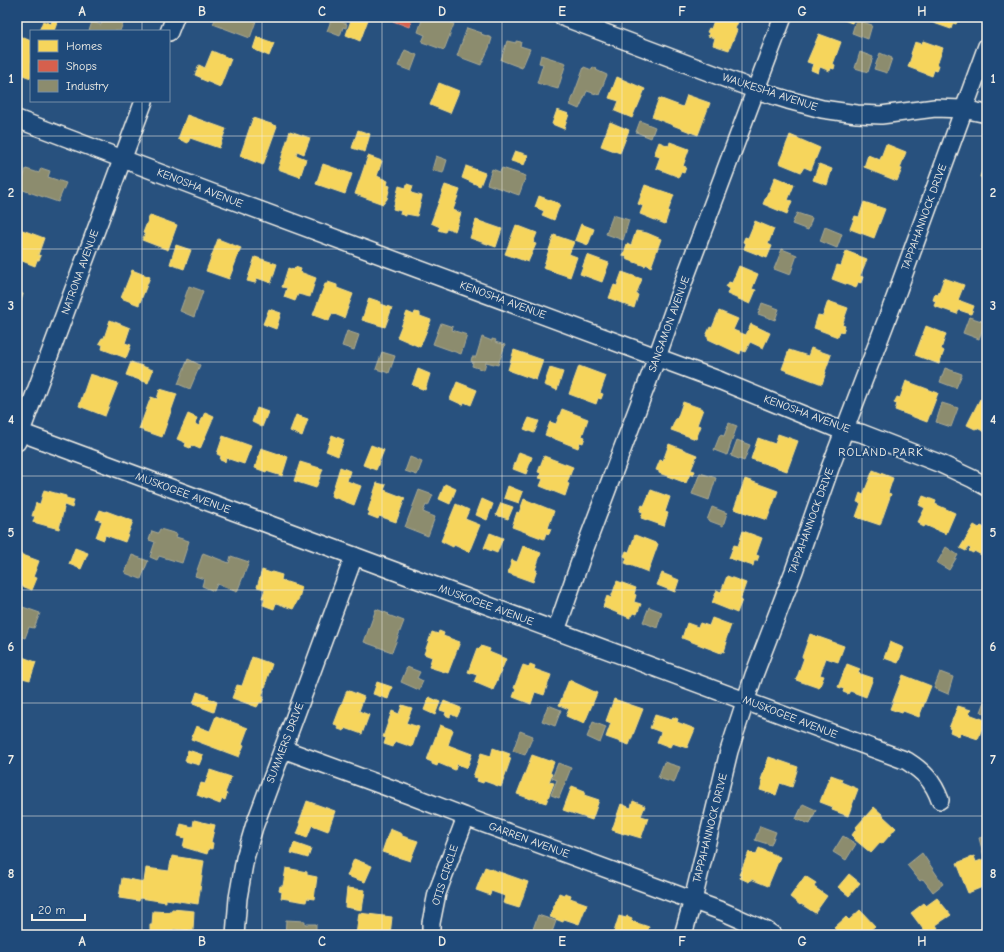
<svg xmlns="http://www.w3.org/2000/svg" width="1004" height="952" viewBox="0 0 1004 952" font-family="'Comic Neue',sans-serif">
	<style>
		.homes { fill: #f6d55c; stroke: #f5dd86 }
		.shops { fill: #d6604d; stroke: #df8c7c }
		.industry { fill: #8c8c6e; stroke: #abaa93 }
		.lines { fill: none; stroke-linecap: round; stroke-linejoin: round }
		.minor-casing { stroke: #f4f1e8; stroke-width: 20 }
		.minor { stroke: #1f4a7a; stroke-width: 17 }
		.grid { fill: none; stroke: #f4f1e8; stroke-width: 1; stroke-opacity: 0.55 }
		.labels { text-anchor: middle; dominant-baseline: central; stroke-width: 4; stroke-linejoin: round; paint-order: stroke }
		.street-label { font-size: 11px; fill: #f4f1e8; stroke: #1f4a7a }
		.neighbourhood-label { font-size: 12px; letter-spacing: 1px; fill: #f4f1e8; stroke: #1f4a7a }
		.neatline { fill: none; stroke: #f4f1e8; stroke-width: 1.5 }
		.grid-label { font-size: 13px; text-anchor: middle; font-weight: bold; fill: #f4f1e8 }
	</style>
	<rect width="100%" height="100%" fill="#28517e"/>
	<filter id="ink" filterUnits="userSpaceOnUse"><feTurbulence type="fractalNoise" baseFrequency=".025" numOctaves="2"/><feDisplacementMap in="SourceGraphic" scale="8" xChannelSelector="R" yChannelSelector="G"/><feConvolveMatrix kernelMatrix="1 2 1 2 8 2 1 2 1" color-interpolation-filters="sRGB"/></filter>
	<g filter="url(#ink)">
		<g class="homes">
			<path d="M352 17H369L360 41 346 35Z"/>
			<path d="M715 17H740L735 29 737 30 729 50 713 45 715 38 708 36 709 33 707 32 709 28 711 29Z"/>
			<path d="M836 17H854L852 23Z"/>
			<path d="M927 17H956V18L958 19 956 24 953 23 951 29 928 21 929 18Z"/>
			<path d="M53 18 58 20 54 31H39L43 21 51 24Z"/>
			<path d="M819 34 841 42 833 64 835 65 834 69 831 68 830 71 820 67 818 73 811 70 813 64 807 62Z"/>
			<path d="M17 35 31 41V78L17 73Z"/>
			<path d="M257 37 274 43 269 56 253 49Z"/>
			<path d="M923 41 943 48 937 65H939L937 71 934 70 932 76 908 67 912 55 911 54 915 42 922 44Z"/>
			<path d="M212 51 231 59 220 87 201 79 202 78 195 75 199 65 205 68Z"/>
			<path d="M617 77 645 89 637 108H636L632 118 615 111 619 101 609 98Z"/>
			<path d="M439 83 459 91 450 113 430 105Z"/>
			<path d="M687 95 710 103 698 135 652 117 659 98 683 107Z"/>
			<path d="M557 110 569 114 564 129 552 124Z"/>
			<path d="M187 115 226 129 219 148 190 138 188 143 178 139Z"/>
			<path d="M253 118 277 126 263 165 240 156Z"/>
			<path d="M610 122 629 130 620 153 601 146Z"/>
			<path d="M358 130 370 134 365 152 352 148Z"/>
			<path d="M290 131 310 138 304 154 297 151 296 155 306 159 300 177 278 169Z"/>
			<path d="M790 135 820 148 811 170 804 167 801 172 779 163Z"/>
			<path d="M659 142 669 146 670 142 689 149 683 166 686 167 684 173 681 172 679 177 656 168 660 157 654 155Z"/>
			<path d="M886 144 906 152 900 168 902 169 897 181 872 171V170L864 167 868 155 880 160Z"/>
			<path d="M515 151 528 155 524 165 511 161Z"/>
			<path d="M368 156 382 161 377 176 388 181 387 185 390 186 387 199 383 204 355 194Z"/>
			<path d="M987 163V179L980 177 984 165 986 166Z"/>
			<path d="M323 164 352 174 345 194 316 184Z"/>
			<path d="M819 164 832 169 827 185 813 180Z"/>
			<path d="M466 166 485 173 480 186 462 178Z"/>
			<path d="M775 177 794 185 788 200 792 201 787 214 763 204 768 192H769Z"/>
			<path d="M407 184 413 186 411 193 422 196 417 216 406 214V216L400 214 401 211 393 209 399 186 406 188Z"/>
			<path d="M445 185 460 190 453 210 461 213 455 231 447 228 445 232 438 230 440 227 431 223Z"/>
			<path d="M645 185 674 195 668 211H669L665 224 640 214 643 206 638 204Z"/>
			<path d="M539 196 560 204 554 220 542 215 544 211 535 207Z"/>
			<path d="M864 202 885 209 874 238 850 229 855 216 859 217Z"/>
			<path d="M150 215 177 225 168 250 142 240 145 234 143 233Z"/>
			<path d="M476 220 502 229 496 247 470 238Z"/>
			<path d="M755 221 774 229 768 244 772 246 767 258 744 249 746 243 743 242 745 237 748 238Z"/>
			<path d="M581 224 594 229 588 245 575 240Z"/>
			<path d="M516 225 537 233 533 243 536 244 528 262 505 254Z"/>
			<path d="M17 228 44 238 38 255 41 256 39 260H37L35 266 17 259V255L20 247 17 246Z"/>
			<path d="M636 231 647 233 661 239 651 267 646 264 645 266 626 259 627 257 623 256 627 244 631 246Z"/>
			<path d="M554 235 574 242 569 254 577 257 570 277 543 268Z"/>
			<path d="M218 239 241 248 229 279 206 271Z"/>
			<path d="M176 245 191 250 184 269 170 264Z"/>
			<path d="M846 251 867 259 860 276 863 277 861 283 858 282 856 288 832 279 837 265 841 266Z"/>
			<path d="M587 255 609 263 602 282 580 274Z"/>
			<path d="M255 257 277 264 271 283 257 278 255 283 247 281Z"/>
			<path d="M739 266 758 274 752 289 756 290 750 304 727 294 729 289 726 287 729 282 732 283Z"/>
			<path d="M295 267 301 269 300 272 316 278 310 297 298 294 295 301 284 297 287 288 282 287 288 268 294 270Z"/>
			<path d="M132 270 150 277 139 305 121 298Z"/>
			<path d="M622 272 642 279 636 294 638 295 634 308 609 298 614 285 617 286Z"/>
			<path d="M944 278 964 285 958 300 974 306 971 314 959 310 957 314 934 306 936 301 933 300 935 294 938 295Z"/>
			<path d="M328 282 337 285V288L353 294 344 318 332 313 329 321 313 315 325 284H327Z"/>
			<path d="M17 291 23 294 18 311H20L18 317 17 316Z"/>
			<path d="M369 298 381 302V304L392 308 385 327 362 320Z"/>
			<path d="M828 301 848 308 842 325 845 326 843 332 840 331 838 337 814 328 818 315 823 316Z"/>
			<path d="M269 309 281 313 276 329 263 324Z"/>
			<path d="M719 311 738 319 733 330 746 335 751 324 770 333 763 348 750 342 745 352 741 350 740 354 708 339V337L706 336 710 327 712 328Z"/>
			<path d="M407 312 414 315 415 312 420 313V316L431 320 420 347 397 337Z"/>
			<path d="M110 320 130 328 125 343 131 345 126 358 102 349 103 345 99 343 102 338H104Z"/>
			<path d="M926 326 946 334 941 349 944 351 939 364 915 355Z"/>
			<path d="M811 348 831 355 825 372H826L822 384 782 369 789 350 808 356Z"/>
			<path d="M514 350 543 360 536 380 508 370Z"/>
			<path d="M131 362 153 370 148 383 126 375Z"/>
			<path d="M579 366 606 376 600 393 603 394 601 399 598 398 596 404 569 394Z"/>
			<path d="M550 368 563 372 557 390 544 385Z"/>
			<path d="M418 369 430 374 425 390 412 385Z"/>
			<path d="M90 374 118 383 105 416 79 406Z"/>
			<path d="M906 381 938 393 927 422 895 410 897 404 894 403 897 397 900 398Z"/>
			<path d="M457 382 477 390 471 405 464 402 463 405 450 399Z"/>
			<path d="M160 389 177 394 162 437 139 429 151 397 157 399Z"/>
			<path d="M980 399 987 403 985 406 987 407V433L977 428 975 429 967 425Z"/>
			<path d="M683 402 703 409 697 425 701 426 696 439 671 430 676 418 677 419Z"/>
			<path d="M257 408 268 412 262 427 252 422Z"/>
			<path d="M562 409 588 419 582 436 585 437 583 443 580 442 578 448 545 435 550 422 556 424Z"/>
			<path d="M205 412 214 416 200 449 191 445 190 448 185 446 186 443 177 439 188 414 197 418 195 424 199 426Z"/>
			<path d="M296 415 308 419 302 436 290 431Z"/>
			<path d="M529 418 539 421 534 433 524 429Z"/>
			<path d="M778 434 798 441 787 471 751 459 758 438 775 444Z"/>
			<path d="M332 435 344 440 338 456 326 451Z"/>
			<path d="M223 436 251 446 244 464 226 458 225 462 220 460 221 456 217 454Z"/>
			<path d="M669 444 697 455 691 470 695 471 693 476 690 474 686 483 659 473V471L656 470 660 460 663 461Z"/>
			<path d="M371 445 384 450 376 470 363 465Z"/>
			<path d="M261 448 288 457 282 476 266 471V472L255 468Z"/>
			<path d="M519 452 532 457 526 474 513 469Z"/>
			<path d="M544 456 573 467 567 483 569 484 565 496 540 486 543 479 539 478 541 473 538 472Z"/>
			<path d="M300 462 323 469 316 488 294 481Z"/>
			<path d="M340 467 350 471 347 481 361 486 354 505 331 496Z"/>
			<path d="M873 470 893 478 888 493 891 494 880 525 856 517 861 503 857 502 860 493 863 495Z"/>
			<path d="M745 479 778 491 767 520 734 509Z"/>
			<path d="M377 483 386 485 384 490 405 498 396 522 379 516 378 519 368 515 370 512 368 511Z"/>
			<path d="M445 484 456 489 450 504 439 499Z"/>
			<path d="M508 486 523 492 519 503 504 498Z"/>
			<path d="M44 490 66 496V498L74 500 72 508 64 505 63 508H64L59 529 33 522 35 516H32L36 503 40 504Z"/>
			<path d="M651 490 670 497 665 512 668 513 664 526 641 518 643 512 640 511 642 505 644 506Z"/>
			<path d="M923 496 936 501 935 504 955 513 946 534 925 525 924 527 920 525 921 523 918 522 925 508 919 505Z"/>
			<path d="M482 499 493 504 487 520 476 515Z"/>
			<path d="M524 499 554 511 548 528 551 529 549 534 546 533 544 539 512 527 517 512 519 513Z"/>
			<path d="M501 503 513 507 508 519 496 515Z"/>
			<path d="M456 504 469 510 465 519 480 525 469 552 454 545 453 547 441 541Z"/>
			<path d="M100 510 106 512V511L133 521 125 542 105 535 104 540 96 537 102 521 96 519Z"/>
			<path d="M974 525 979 528 981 526 987 529V558L974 551 973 553 969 551 971 549 968 547 966 551 960 548Z"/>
			<path d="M743 531 762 538 756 555 759 556 757 561H754L753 566 729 558 734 545 738 546Z"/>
			<path d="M490 533 503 538 497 553 484 548Z"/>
			<path d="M635 535 658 544 648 572 625 563 627 558 624 556 626 551 629 552Z"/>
			<path d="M523 546 541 553 535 570H537L533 582 508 573 512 560 517 562Z"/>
			<path d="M75 548 88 553 81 569 69 564Z"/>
			<path d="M20 554 39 561 33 577 37 578 32 590 17 584V562Z"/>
			<path d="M262 570 271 573 272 572 282 575 281 580 302 587 299 598 293 609 276 603 274 609 263 605 265 598H262L265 589 257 587Z"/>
			<path d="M662 573 679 580 675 592 657 585Z"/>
			<path d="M727 576 746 583 740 600H742L737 613 712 603 717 590 721 592Z"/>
			<path d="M617 581 636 588 634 594 636 595 634 602 641 604 637 614 634 613 632 616 630 615V618L603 607 607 596 611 598Z"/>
			<path d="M712 618 731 625 725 642H727L724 652 722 651 721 653 682 638 687 623 698 627 700 623 709 626Z"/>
			<path d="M439 631 444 633 443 636 460 642 448 673 429 667 432 657 424 654 432 632 438 634Z"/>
			<path d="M810 634 844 646 838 662 826 658 820 675 824 676 819 688 796 680 804 658 802 657Z"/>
			<path d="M890 642 904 648 898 663 884 658Z"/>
			<path d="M481 646 490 649 489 652 506 659 493 690 474 682 477 675 468 672 477 648 479 649Z"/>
			<path d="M17 655 36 662 30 680 22 678 19 687 17 686Z"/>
			<path d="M252 657 272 664 267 679 266 683H267L265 687H264L263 690H264L262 696 264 697 262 703 260 702 257 707 232 698 237 685 242 686Z"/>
			<path d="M530 664 535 666 534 669 551 675 544 695 535 692 531 704 513 697 516 689 514 688 523 665 529 667Z"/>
			<path d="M847 664 860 669 858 673 873 678 866 697 850 691 848 694 843 692 844 689 838 687Z"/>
			<path d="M903 675 931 686 919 717 903 711 902 713 890 709Z"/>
			<path d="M569 680 597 693 584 724 566 716 569 709 559 705Z"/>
			<path d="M377 682 392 687 388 699 373 694Z"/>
			<path d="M347 690 364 697 359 711 369 715 362 734 345 728 344 731 338 729 339 727 334 724Z"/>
			<path d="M197 692 209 696 208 698 217 702 214 712 193 704Z"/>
			<path d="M429 697 440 702 435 715 424 710Z"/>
			<path d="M614 699 643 709 629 745 606 737 611 723 606 721Z"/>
			<path d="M444 701 461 708 457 717 451 714 450 717 445 715 446 712 440 710Z"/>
			<path d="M402 705 412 708 406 723 419 727 412 747 395 741 393 747 384 744 386 738 383 737 392 711 399 714Z"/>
			<path d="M958 706 971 710 969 714 985 720 978 739 960 733 959 736 950 732 951 729 949 728Z"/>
			<path d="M655 715 672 720 673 717 678 719 677 722 695 729 687 748 672 743 670 747 657 742 661 732 650 728Z"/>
			<path d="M216 716 248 728 242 744 244 745 239 757 191 739 196 726 210 731Z"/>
			<path d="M440 725 453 730 448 745 472 754 467 768 457 764 455 770 438 763 437 766 432 764V762L427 760Z"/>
			<path d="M493 748 510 754 508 758H511L501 787 484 781 483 783 477 781 478 778 473 777 481 753 491 756Z"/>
			<path d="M188 750 203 755 199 765 185 761Z"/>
			<path d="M532 755 549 761 550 760 554 762 550 773 552 774 549 782 554 783 546 803 531 798V799L517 794Z"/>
			<path d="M769 757 798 767 792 787 780 783 776 795 760 790 763 780H761Z"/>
			<path d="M210 770 231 777 225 793 227 794 225 800 222 799 220 804 197 795 201 783 205 784Z"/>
			<path d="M831 775 842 779 841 782 858 789 848 816 832 810 833 807 820 802 829 778 830 779Z"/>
			<path d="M572 786 585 791 584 795 599 800 592 820 563 810Z"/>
			<path d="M307 801 335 811 328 831 312 825 307 838 297 834 301 824 299 823Z"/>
			<path d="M633 801 645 806 641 816 648 818 641 838 624 833V834L612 830 621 804 631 808Z"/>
			<path d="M874 807 883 815V816L896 828 882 844 880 843 871 853 854 839 855 838 852 835 857 828 856 827Z"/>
			<path d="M194 820 215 825 211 842 213 843 212 849 209 848 207 854 183 847 185 838 178 836 181 824 193 827Z"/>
			<path d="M390 829 402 834V836L418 841 410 861 382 852Z"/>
			<path d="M294 843 311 849 308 858 291 853Z"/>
			<path d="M759 848 780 857 768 886 751 879 749 882 740 878 741 875H739L749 852 756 855Z"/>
			<path d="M172 856 204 861 198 904 166 899V902L140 898 139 901 119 898 122 878 144 882 146 868 169 871Z"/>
			<path d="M974 856 976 862 987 858V888L985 886 968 893 960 873H961L957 863Z"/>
			<path d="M354 859 372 866 365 882 347 876Z"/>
			<path d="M485 867 528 882 519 908 503 903 505 896 491 891 490 895 476 890Z"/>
			<path d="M286 868 307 872V875L317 877 314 899 307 898 306 902 281 898 282 892 279 891 280 886H283Z"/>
			<path d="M849 874 860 883 849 896 838 887Z"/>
			<path d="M805 876 816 883 814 887 827 896 815 913 801 904 800 905 790 897Z"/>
			<path d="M347 888 365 890 362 910 345 907Z"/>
			<path d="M559 893 564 895 565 893 571 895 570 898 587 904 579 924 564 919 563 922 550 917Z"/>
			<path d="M937 898 951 915 936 925 938 928 933 931 931 929 926 933 911 913 924 903 926 906Z"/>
			<path d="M172 909 194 911 193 931 173 929V935H150V925H152L153 911 171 912Z"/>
			<path d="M860 910 875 926 869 931 872 935H841L834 928 846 917 849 920Z"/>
			<path d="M359 913 392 917 390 935H393H356Z"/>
			<path d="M619 916 626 918 627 916 632 918 631 921 649 927 646 935H613Z"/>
		</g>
		<path class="shops" d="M382 17H413L409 27Z"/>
		<g class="industry">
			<path d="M104 17H114L124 20 120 31H89L92 22 101 25Z"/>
			<path d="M216 17H246L256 21 250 38 213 24Z"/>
			<path d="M423 17H436L454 24 444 50 422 42 425 35 418 32Z"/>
			<path d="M332 18 347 24 346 28 343 27 340 36 327 31Z"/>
			<path d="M856 20 872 25 868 39 852 33Z"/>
			<path d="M467 28 482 33 481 34 492 38 489 48 481 65 457 56Z"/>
			<path d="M507 41 516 43V41L521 42 520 46 530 49 522 68 501 60Z"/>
			<path d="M405 50 417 55 411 71 398 66Z"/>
			<path d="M860 52 873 57 868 72 855 68Z"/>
			<path d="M880 53 892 58 887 73 874 69Z"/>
			<path d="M541 55 566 63 558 89 537 83 543 64 539 63Z"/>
			<path d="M584 67 592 70 593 67 597 69 596 70 607 75 599 95 587 91 579 109 570 105Z"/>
			<path d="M640 121 655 127 651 138 636 132Z"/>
			<path d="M436 156 447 160 443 173 432 170Z"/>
			<path d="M41 168 50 171 48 177 66 183 58 202 20 189 26 169 39 173Z"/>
			<path d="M502 168 526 176 519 195 487 184 492 169 500 172Z"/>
			<path d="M797 213 812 218 808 230 792 224Z"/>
			<path d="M613 215 629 220 623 240 606 234Z"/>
			<path d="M825 227 842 234 837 248 820 241Z"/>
			<path d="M782 249 797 255 790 275 774 269Z"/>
			<path d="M189 286 203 291 194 317 180 311Z"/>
			<path d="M762 303 779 309 775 320 758 314Z"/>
			<path d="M969 317 985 322 979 339 963 333Z"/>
			<path d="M441 323 453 327 452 330 467 335 461 354 433 344Z"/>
			<path d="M347 331 359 335 354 350 342 346Z"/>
			<path d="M482 337 492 341V339L496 340 495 342 505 345 498 365 486 362 484 370 472 366 473 362 471 361 472 357H476Z"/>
			<path d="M382 352 395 356 389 373 376 369Z"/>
			<path d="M188 359 200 365 190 389 178 384Z"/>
			<path d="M945 368 962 374 956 388 940 382Z"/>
			<path d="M942 403 958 408 951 427 936 422Z"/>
			<path d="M729 423 737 426 727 455 714 450 720 435 724 436Z"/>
			<path d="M737 440 750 445 744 461 731 456Z"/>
			<path d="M410 457 422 462 417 475 405 471Z"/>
			<path d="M700 473 716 478 709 500 692 494Z"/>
			<path d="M419 490 433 495 428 506 426 505 423 512 435 517 428 536 405 527Z"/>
			<path d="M712 507 727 513 723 526 707 520Z"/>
			<path d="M160 529 177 534 176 537 189 541 182 563 159 556 157 560 150 557 155 542 149 540 152 531 158 533Z"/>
			<path d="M946 547 958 555 949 570 937 563Z"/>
			<path d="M203 553 229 563 231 556 249 562 237 592 217 584 214 591 202 586 204 579 195 576Z"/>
			<path d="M132 555 148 561 141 579 125 573Z"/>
			<path d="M17 605 40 613 34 628 29 627 25 638 17 635Z"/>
			<path d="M649 607 662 612 657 628 643 622Z"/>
			<path d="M376 609 389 614 388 615 404 621 392 652 364 642Z"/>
			<path d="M407 667 420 672 417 678 423 681 419 690 401 682Z"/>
			<path d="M940 672 953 677 948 694 934 688Z"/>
			<path d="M987 696V714L981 712Z"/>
			<path d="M548 705 561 710 555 726 542 721Z"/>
			<path d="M593 722 606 727 600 743 587 737Z"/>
			<path d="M520 731 533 736 525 755 513 751Z"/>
			<path d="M664 762 680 767 674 783 658 778Z"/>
			<path d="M558 763 571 768 559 798 551 795 557 780 552 778Z"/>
			<path d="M803 804 816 810 810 824 796 819Z"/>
			<path d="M760 826 776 832 771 845 755 840Z"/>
			<path d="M843 836 856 844 846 860 833 852Z"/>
			<path d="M987 836V856L984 857 979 838Z"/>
			<path d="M922 853 943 884 933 892 923 879 920 881 907 865Z"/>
			<path d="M538 915 556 921 551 935H541L532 932Z"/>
			<path d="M286 920 305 921V924H316V935H285Z"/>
		</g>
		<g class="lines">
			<g class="minor-casing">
				<g id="minor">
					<path d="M563 17 756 90 788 100 822 109 857 114 881 115 935 108 963 109 987 114"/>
					<path d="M169 32 175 17"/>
					<path d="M17 119 210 192 721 381 835 428 845 430 861 433 941 464 973 479 987 487"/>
					<path d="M17 431C313 542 611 650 907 761 924 772 933 781 940 800"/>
					<path d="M17 442 144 101"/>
					<path d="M556 631 582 556 657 357 685 278 783 17"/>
					<path d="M283 749 409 795 466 817 724 912 767 931 773 935"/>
					<path d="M235 935 238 898 245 858 254 827 313 668 354 556"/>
					<path d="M431 935V923L437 893 466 817"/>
					<path d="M683 935 693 900 729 751 754 675 794 571 830 468 895 298 987 46"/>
				</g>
			</g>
			<use href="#minor" class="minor"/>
		</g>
	</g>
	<path class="grid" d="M142 17V31M262 17V935M382 17V935M502 17V935M622 17V935M742 17V935M862 17V935M142 101V935M17 136H987M17 249H987M17 362H987M17 476H987M17 590H987M17 703H987M17 816H987"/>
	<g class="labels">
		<g class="street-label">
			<text transform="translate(770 92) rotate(18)">WAUKESHA AVENUE</text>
			<text transform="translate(200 188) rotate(21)">KENOSHA AVENUE</text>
			<text transform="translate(924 217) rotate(-70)">TAPPAHANNOCK DRIVE</text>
			<text transform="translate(80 272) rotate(-70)">NATRONA AVENUE</text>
			<text transform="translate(503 300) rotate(20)">KENOSHA AVENUE</text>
			<text transform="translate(669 324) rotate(-70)">SANGAMON AVENUE</text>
			<text transform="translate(807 414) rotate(20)">KENOSHA AVENUE</text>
			<text transform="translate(183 493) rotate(20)">MUSKOGEE AVENUE</text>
			<text transform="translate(811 521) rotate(-70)">TAPPAHANNOCK DRIVE</text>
			<text transform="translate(486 605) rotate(20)">MUSKOGEE AVENUE</text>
			<text transform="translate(790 717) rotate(21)">MUSKOGEE AVENUE</text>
			<text transform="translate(285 743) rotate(-69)">SUMMERS DRIVE</text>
			<text transform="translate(710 828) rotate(-76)">TAPPAHANNOCK DRIVE</text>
			<text transform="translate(529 840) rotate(20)">GARREN AVENUE</text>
			<text transform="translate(445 875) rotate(-72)">OTIS CIRCLE</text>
		</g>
		<g class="neighbourhood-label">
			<text x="881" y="452">ROLAND PARK</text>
		</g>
	</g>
	<rect width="1004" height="952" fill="none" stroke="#1f4a7a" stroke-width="44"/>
	<rect x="30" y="30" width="140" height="72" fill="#1f4a7a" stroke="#748da6"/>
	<rect x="38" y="40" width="20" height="12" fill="#f6d55c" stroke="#748da6"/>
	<text x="66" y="50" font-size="12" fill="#f4f1e8">Homes</text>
	<rect x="38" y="60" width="20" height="12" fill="#d6604d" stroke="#748da6"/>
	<text x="66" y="70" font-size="12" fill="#f4f1e8">Shops</text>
	<rect x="38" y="80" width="20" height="12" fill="#8c8c6e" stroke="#748da6"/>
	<text x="66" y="90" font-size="12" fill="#f4f1e8">Industry</text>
	<path d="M32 914v6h53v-6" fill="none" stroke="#f4f1e8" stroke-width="2"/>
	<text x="38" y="914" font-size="12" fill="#f4f1e8" stroke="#1f4a7a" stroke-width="3" paint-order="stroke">20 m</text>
	<rect x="22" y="22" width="960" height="908" class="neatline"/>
	<g class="grid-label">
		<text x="82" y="16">A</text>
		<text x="202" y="16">B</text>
		<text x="322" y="16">C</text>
		<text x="442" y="16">D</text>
		<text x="562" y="16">E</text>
		<text x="682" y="16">F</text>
		<text x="802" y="16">G</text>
		<text x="922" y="16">H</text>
		<text x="11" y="83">1</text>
		<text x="993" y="83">1</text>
		<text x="11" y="197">2</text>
		<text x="993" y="197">2</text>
		<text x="11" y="310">3</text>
		<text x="993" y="310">3</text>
		<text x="11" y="424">4</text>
		<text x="993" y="424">4</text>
		<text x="11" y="537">5</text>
		<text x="993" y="537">5</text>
		<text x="11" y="651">6</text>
		<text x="993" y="651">6</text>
		<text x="11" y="764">7</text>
		<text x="993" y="764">7</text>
		<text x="11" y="878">8</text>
		<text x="993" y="878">8</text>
		<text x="82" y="946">A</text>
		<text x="202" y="946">B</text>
		<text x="322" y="946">C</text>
		<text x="442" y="946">D</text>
		<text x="562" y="946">E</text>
		<text x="682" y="946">F</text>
		<text x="802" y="946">G</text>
		<text x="922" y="946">H</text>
	</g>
</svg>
